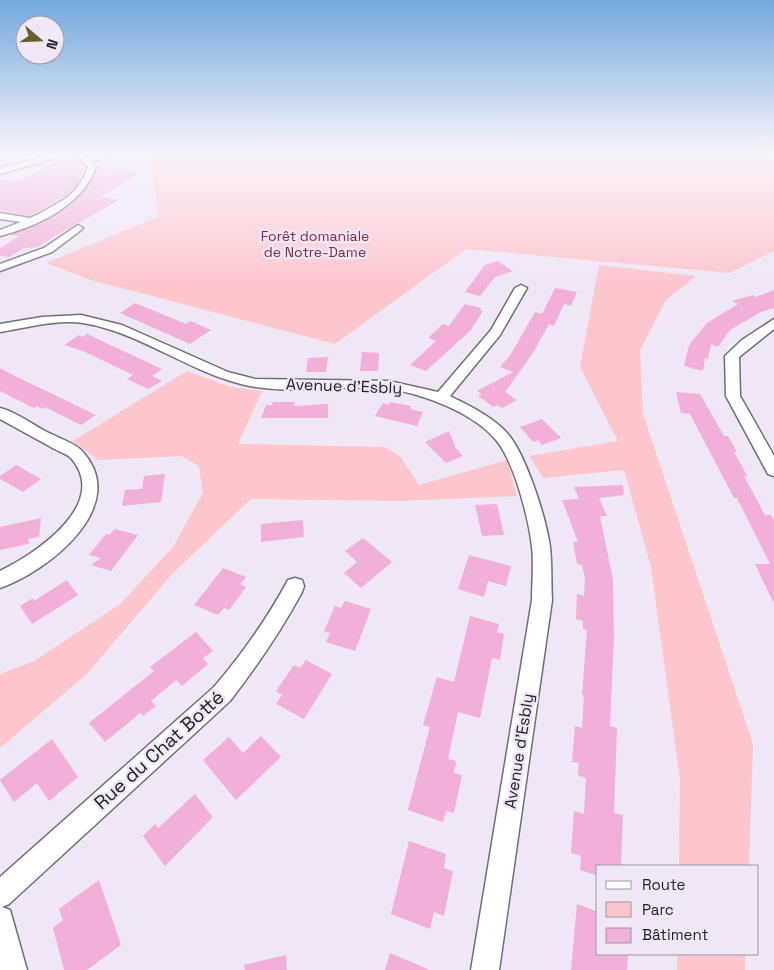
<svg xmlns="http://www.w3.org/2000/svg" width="774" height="970" viewBox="0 0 774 970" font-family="'Space Grotesk',sans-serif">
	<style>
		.green { fill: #fdc5cc }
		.building { fill: #f1afda }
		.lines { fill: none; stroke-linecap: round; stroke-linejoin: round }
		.street-casing { stroke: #746c7a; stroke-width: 3 }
		.street { fill: #fff; fill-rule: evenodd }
		.labels { text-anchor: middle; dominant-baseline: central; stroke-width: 5; stroke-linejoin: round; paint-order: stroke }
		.far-park-label { font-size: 14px; fill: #852b3f; stroke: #efe6f6 }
		.street-label { font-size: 16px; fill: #242127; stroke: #efe6f6 }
		.near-street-label { font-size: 19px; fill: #242127; stroke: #efe6f6 }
	</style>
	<rect width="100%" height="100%" fill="#efe6f6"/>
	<g class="green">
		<path d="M149 152H774V251L729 273 466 249 335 344 91 280 46 263 158 217Z"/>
		<path d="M599 265 696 276 666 300 640 350 643 414 753 744 749 866H679L680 780 651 567 624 470 543 478 529 456 618 441 580 367Z"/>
		<path d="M187 371 231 387 262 391 238 444 385 447 400 456 419 485 507 460 517 496 400 501 251 499 172 574 87 674 0 748V674L34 661 119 605 173 547 203 493 199 466 181 456 98 460 73 441Z"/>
		<rect x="677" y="954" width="68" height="16"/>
	</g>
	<g class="building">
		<path d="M87 152H118L96 164Z"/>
		<path d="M74 154 86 167 75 188 64 197 30 216 0 210V180L15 182Z"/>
		<path d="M98 167 140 173 101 196 118 200 81 222H79L37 247 24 248 9 257 0 256V248L19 236 10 235 44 222 71 205 91 182Z"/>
		<path d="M498 261 513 271 495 277 480 296 465 292 485 265Z"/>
		<path d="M555 288 577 292 571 306 564 304 554 326 549 324 533 353 505 392 517 400 502 408 497 405 493 407 478 396 482 394 477 391 513 372 500 367 511 354 535 312 542 314Z"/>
		<path d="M774 290V308L761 312 730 330 718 347 711 344 708 359 705 358 703 371 684 366 689 345 707 323 738 304 732 301 753 295 756 297Z"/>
		<path d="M135 303 186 324 191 321 211 330 190 344 120 313Z"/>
		<path d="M465 304 481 308 480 310 483 311 470 331 426 371 410 365 436 341 428 338 443 324 449 326Z"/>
		<path d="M87 334 162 369 152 376 162 381 148 389 127 379 133 375 83 351 64 345 79 335 83 337Z"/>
		<path d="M362 352 379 353 378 371H360Z"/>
		<path d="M328 357 326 372H306L308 358Z"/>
		<path d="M0 368 15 376 96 415 81 425 45 407 42 409 37 406 34 408 0 391Z"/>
		<path d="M676 392 700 394 724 436H728L737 452H734L748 477 744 476 765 515H771L774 521V604L755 564H770L737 498H734L690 414 681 413Z"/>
		<path d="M273 402H295L294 406 328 404V418H261L266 405H272Z"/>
		<path d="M390 402 411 406 410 409 423 412 417 426 375 416 383 403 389 405Z"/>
		<path d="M542 419 561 438 542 445 538 440 533 442 520 427Z"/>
		<path d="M449 431 455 446H454L463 456 446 463 425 442Z"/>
		<path d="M16 465 41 479 23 492 0 479V476Z"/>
		<path d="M165 474 161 502 122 506 125 490 142 489 144 476Z"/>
		<path d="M623 485 624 495 599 498 607 516H600L613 580 614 636 610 726 617 728 614 813 623 815 621 866H598V876L580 870 581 856 571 853 574 811 584 814 586 778 578 775 579 763 572 762 575 726 582 728 584 695H582L587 630 583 629V621L576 619 577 594 584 596 585 579 582 565 577 564 573 542H578L562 500 579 499 574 487Z"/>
		<path d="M497 504 504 535 482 536 475 505Z"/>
		<path d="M41 518 39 537 28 539 29 544 0 550V527Z"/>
		<path d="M303 520 304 537 261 542V524Z"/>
		<path d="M115 529 138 535 111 571 91 565 101 558 89 555 106 534 109 535Z"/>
		<path d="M363 538 392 562 361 588 344 573 357 562 345 551Z"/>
		<path d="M469 555 511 566 506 586 488 581 484 597 458 589Z"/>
		<path d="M223 568 246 577 240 584 246 587 229 610 224 608 218 615 194 605Z"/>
		<path d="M67 580 78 595 32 624 20 606 33 598 34 601Z"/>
		<path d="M345 601 371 609 355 651 326 642 330 633 324 631 335 606 341 608Z"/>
		<path d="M470 616 499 624 497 632 504 634 500 660 492 658 480 718 458 712 448 759 456 761 454 773 462 775 454 813 446 811 443 822 408 810 430 727 423 725 437 677 454 682Z"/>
		<path d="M196 632 213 651 203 658 208 664 182 686 176 680 151 701 156 706 143 716 140 713 105 742 89 723 154 671 150 667Z"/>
		<path d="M306 660 332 674 304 719 276 704 282 695 276 691 294 665 300 668Z"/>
		<path d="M261 736 281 757 236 800 203 760 229 737 243 753Z"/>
		<path d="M52 739 78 777 49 801 37 783 14 802 0 780Z"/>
		<path d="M195 794 213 817 165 866 143 836 155 824 158 828Z"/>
		<path d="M409 841 446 854 444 868 453 871 444 916 434 912 430 929 391 914Z"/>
		<path d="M99 880 121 945 87 970H64L53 928 63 920 59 909Z"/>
		<path d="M577 904 598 912V954H628L627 970H571Z"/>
		<path d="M390 953 430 970H385Z"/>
		<path d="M286 955 287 970H245L244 965Z"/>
	</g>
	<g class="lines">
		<g class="street-casing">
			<g id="street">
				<path d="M61 152H75L0 174V168Z"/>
				<path d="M75 152H84L96 167C82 206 38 226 0 236V230L21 222 0 219V213L30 218 37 215 65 199 76 189 83 179 88 167Z"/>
				<path d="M78 225 83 228 81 230 52 252 0 271V264L44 248Z"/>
				<path d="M521 285 527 288 500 335 450 396C469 406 492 416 507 433 526 454 546 518 550 547 552 564 551 583 552 600L499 970H471L532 600C532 583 534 564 532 547 529 519 514 461 496 440 474 413 422 393 388 389 340 384 289 396 241 384 186 370 139 332 83 323 59 319 24 328 0 332V324L42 317 81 315 122 325 228 372 255 379 389 381 438 392 491 330 515 288Z"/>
				<path d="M774 319V329L739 357 740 396 774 456V476L768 474 726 396 725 356 742 340Z"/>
				<path d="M0 408C16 412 30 423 45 431 54 436 75 443 82 451 132 505 49 571 0 588V571C35 554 111 504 71 458 66 453 57 451 51 447 34 438 17 428 0 419Z"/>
				<path d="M295 578 302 580 304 586 302 592C281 631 257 666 230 701L9 904 2 907 10 910 27 970H0V877L214 687C243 653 267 619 288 580Z"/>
			</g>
		</g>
		<use href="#street" class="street"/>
	</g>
	<linearGradient id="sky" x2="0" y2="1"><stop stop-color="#74a8dc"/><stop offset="0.53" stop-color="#f8f4fb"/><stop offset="1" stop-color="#f8f4fb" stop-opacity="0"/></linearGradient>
	<rect width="774" height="288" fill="url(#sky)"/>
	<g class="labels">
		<g class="far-park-label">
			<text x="315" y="236">Forêt domaniale<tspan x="315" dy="16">de Notre-Dame</tspan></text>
		</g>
		<g class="street-label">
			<text transform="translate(344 386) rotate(2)">Avenue d'Esbly</text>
			<text transform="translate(519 751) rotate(-81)">Avenue d'Esbly</text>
		</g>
		<g class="near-street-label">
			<text transform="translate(159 750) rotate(-42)">Rue du Chat Botté</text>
		</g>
	</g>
	<rect x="596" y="865" width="162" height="90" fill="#efe6f6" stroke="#9e97a3"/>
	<rect x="606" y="881" width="25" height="8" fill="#ffffff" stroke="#9e97a3"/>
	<text x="642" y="890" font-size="15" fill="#242127">Route</text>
	<rect x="606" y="902" width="25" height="15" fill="#fdc5cc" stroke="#9e97a3"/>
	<text x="642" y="915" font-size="15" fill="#242127">Parc</text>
	<rect x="606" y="928" width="25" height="15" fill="#f1afda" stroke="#9e97a3"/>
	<text x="642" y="940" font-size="15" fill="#242127">Bâtiment</text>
	<g transform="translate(40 40) rotate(109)"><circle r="24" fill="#efe6f6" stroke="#9e97a3"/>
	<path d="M0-4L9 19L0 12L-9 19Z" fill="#675f2b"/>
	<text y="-8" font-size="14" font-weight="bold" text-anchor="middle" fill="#242127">N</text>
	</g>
</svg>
